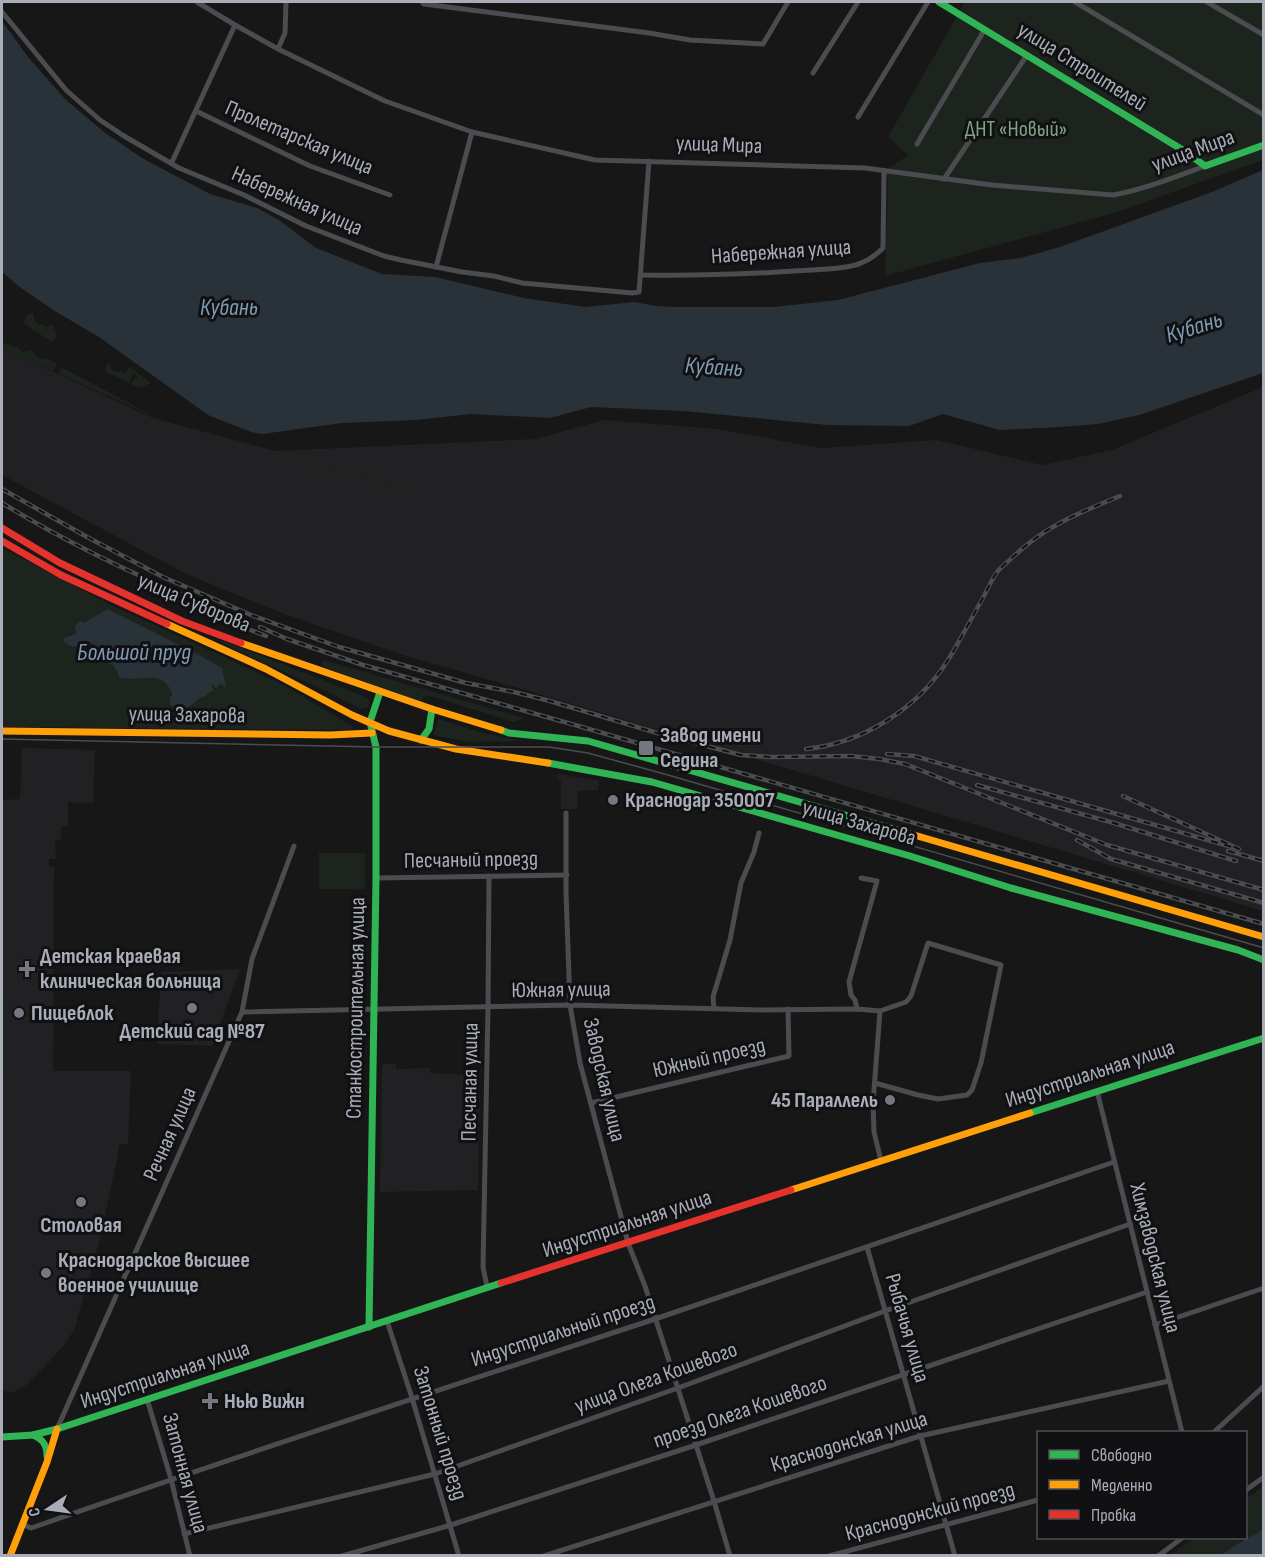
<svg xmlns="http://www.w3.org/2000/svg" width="1265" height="1557" viewBox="0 0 1265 1557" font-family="'Sofia Sans Condensed',sans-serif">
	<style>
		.built { fill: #212123 }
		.green { fill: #1d241e; fill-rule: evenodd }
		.water { fill: #2a3239 }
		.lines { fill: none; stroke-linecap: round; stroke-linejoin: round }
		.street { stroke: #4b4c50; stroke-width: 5 }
		.fast { stroke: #30b455; stroke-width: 7 }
		.slow { stroke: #ff9f0a; stroke-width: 7 }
		.jam { stroke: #e5322d; stroke-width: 7 }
		.tram { stroke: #4b4c4f; stroke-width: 1.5 }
		.rail-casing { stroke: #4b4c4f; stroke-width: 4.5 }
		.rail { stroke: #111113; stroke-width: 2; stroke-dasharray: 7; stroke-linecap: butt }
		.poi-dot { fill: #757880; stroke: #111113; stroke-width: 2 }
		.labels { text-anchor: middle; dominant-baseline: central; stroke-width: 6; stroke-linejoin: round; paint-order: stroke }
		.street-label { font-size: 22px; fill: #a8adb8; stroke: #111113 }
		.park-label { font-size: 22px; fill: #7fa381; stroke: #111113 }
		.poi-label { font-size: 22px; font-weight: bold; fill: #a8adb8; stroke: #111113; text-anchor: start }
		.water-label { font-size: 24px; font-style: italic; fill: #7f9bb3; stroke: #111113 }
	</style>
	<rect width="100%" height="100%" fill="#171717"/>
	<g class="built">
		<path d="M2 348 153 418 275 451 535 439 604 420 717 429 821 448 937 440 1042 465 1112 450 1263 387V911L532 692 403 655 287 615 186 574 2 475Z"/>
		<path d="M22 748 95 750 93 803 68 802V826L61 827V840H55L56 859H49V866L54 867 53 1071H131L128 1144 119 1145 117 1159 100 1239 74 1330 64 1345 48 1363 26 1385 15 1392 2 1391V800L20 799Z"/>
		<path d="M558 774 599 781 598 790 578 791 577 809H561V780L556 779Z"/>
		<path d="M240 969 212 1046 157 1044 161 972Z"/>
		<path d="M382 1064H396V1069L430 1068V1073L480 1075 478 1190 380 1192Z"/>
	</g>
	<g class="green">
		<path d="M965 2H1263V160L1114 213 885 276 888 180 884 172 908 155 888 137Z"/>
		<path d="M33 313 34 319 39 325 42 324 46 327 53 325 57 335 52 342 23 323 28 314Z"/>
		<path d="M2 340 3 342 6 344 9 343 15 348 17 347 23 352 32 350C36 358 38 358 45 359 49 359 53 362 57 364L53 371 2 348Z"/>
		<path d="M108 363H110C110 368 112 370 117 372L119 371 125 373 129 367 151 383 139 388 131 384 134 379 136 380 138 376 133 373 129 383 105 371V369Z"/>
		<path d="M61 367 159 419 58 373Z"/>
		<path d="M280 452 409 487 413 491 279 456Z"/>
		<path d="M2 548 107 603 286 686 353 727 351 730 2 727ZM107 609 225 687C220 684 215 682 211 686V691C199 697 191 705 179 711L172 706 170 699 172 694C164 668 138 682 120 678L114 666 106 662 98 663 96 661 93 654 96 646 93 642 68 635 76 633 84 623Z"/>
		<path d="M221 640 363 696 369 699C371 706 366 711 359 708 314 684 266 665 220 642Z"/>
		<path d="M323 660 524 718 514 722 427 695 420 701 321 666Z"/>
		<path d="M438 719 483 733 522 741 468 742 433 735Z"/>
		<rect x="319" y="853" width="46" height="36"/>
		<path d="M2 987H6L5 1080H2Z"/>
		<path d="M1263 1486V1530L1239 1543 1221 1555 1170 1556 1194 1538H1246V1499Z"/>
	</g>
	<g class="water">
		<path d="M2 21 28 57 66 100 104 132 142 158 210 194 257 208 279 220 316 248 382 274 435 277 524 298 585 307 635 302 655 306 674 307H774L838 300 980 263 1021 258 1060 247 1212 192 1263 170V373L1139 415 1098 424 1060 427 1000 430 943 414 909 426 827 425 684 411 591 407 550 418 471 414 417 420 342 423 262 434 251 432 208 415 99 337 58 313 21 288 2 272Z"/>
		<path d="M107 609 195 653 222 668 226 687 220 684 216 688 213 684 211 686 214 690 206 694V696C192 699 185 720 170 704V699L172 694C164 668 138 682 120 678L114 666 106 662 98 663 96 661 92 650H94L96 646 90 642C83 647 71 649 64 642V638L76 633 75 627 78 622 82 621 84 623Z"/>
		<path d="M1263 1530V1555H1221L1239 1543Z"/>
	</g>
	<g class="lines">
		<g class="street">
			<path d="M197 2 235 25 278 49 385 101 472 132 595 160 865 168 992 185 1113 195C1145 189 1175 177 1205 166"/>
			<path d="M422 2 424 4 649 33 690 40 763 44 788 2"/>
			<path d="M1075 2 1264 115"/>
			<path d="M1207 2 1264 35"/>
			<path d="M2 12 66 90 100 120 124 136 179 168 244 195 306 226 384 256 401 260 462 272 494 276 522 283 632 293 639 292 649 161"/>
			<path d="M278 49 285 33 286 2"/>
			<path d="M813 73 858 2"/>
			<path d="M196 111 310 166 390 195"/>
			<path d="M858 117 928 2"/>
			<path d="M917 144 985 29"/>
			<path d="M172 162 235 25"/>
			<path d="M944 179 1027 55"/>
			<path d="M436 267 472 132"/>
			<path d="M641 275C697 276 754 274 811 270 824 269 849 269 861 263 869 260 877 254 883 248L884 172"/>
			<path d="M566 813V892L570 1005 580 1063 628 1243 645 1286 714 1501 730 1556"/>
			<path d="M376 878 567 875"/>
			<path d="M714 1008 713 997 730 940 741 883 754 852 759 833"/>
			<path d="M857 1009 855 1000 851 995 849 982 877 881 861 878"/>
			<path d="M880 1011 873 1103 874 1132 881 1161"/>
			<path d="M242 1012 570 1005 761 1010 857 1009 880 1011 906 1002 911 996 928 943 1001 965 981 1063 972 1090 967 1095 938 1099 918 1095 875 1083"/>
			<path d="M1097 1091 1182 1432"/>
			<path d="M591 1103 789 1056 788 1009"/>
			<path d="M867 1247 955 1556"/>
			<path d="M487 1287 483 1267 488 1008 489 876"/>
			<path d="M387 1321 412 1398 459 1556"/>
			<path d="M1155 1325 1264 1288"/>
			<path d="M147 1399 171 1479 190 1556"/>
			<path d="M57 1429 242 1012 252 959 294 846"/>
			<path d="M1214 1432 1264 1386"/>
			<path d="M1246 1490 1264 1477"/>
			<path d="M22 1524 31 1528 37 1526C242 1454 448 1387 655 1319 808 1268 961 1214 1114 1162"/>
			<path d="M184 1534 435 1474 678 1388 885 1311 1130 1224"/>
			<path d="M342 1556 451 1525 696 1445 1147 1292"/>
			<path d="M544 1556 920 1436 1169 1381"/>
			<path d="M829 1556 1038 1500"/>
			<path d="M1158 1556 1182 1538"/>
		</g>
		<g class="fast">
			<path d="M939 2 1186 152 1205 166 1264 145"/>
			<path d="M370 722 380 692"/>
			<path d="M501 730 509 733 588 741 897 830"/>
			<path d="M421 740 429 729 432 709"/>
			<path d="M548 763 652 782 910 856 1011 888 1238 950 1264 960"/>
			<path d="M1030 1113 1264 1038"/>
			<path d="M369 1327 376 878V747L370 722"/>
			<path d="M33 1435C43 1439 47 1445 47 1456"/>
			<path d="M2 1437 33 1435 57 1429 501 1283"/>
		</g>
		<g class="slow">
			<path d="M167 624 266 669 352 715 389 731 456 749 548 763"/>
			<path d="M241 643 432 709 501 730"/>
			<path d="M2 731 330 735 372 733"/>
			<path d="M897 830 1264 937"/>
			<path d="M791 1190 1030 1113"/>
			<path d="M10 1556 47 1462 57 1429"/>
		</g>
		<g class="jam">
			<path d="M2 528 60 563 182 621 241 643"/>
			<path d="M2 541 61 575 167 624"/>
			<path d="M501 1283 791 1190"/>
		</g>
		<path class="tram" d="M2 739 376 747H549L588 753 668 775 1264 948"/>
		<g class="rail-casing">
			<g id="rail">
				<path d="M2 489 87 537 163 577 251 615 339 647 466 683 514 692 550 701 664 735 741 755 771 757 851 756 879 759 905 764 1107 845 1264 890"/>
				<path d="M2 503C61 539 124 570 188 597"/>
				<path d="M178 599 225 620 266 636"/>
				<path d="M260 627 287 639 363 665 575 725 1264 924"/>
				<path d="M806 749C864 743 918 708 948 660 961 639 972 617 984 596 988 588 992 579 997 572 1002 566 1009 561 1014 556 1047 525 1079 513 1120 496"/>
				<path d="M887 754 914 756 1239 849 1123 796"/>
				<path d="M977 785 1114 823 1236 861"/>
				<path d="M1077 840 1111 859 1264 903"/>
				<path d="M1228 851 1264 861"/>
			</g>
		</g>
		<use href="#rail" class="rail"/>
	</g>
	<g class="poi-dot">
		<rect x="638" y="740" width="16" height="16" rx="3"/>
		<circle cx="613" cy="800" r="6"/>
		<path d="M24 960h6v6h6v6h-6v6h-6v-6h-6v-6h6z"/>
		<circle cx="192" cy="1008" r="6"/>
		<circle cx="19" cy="1013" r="6"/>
		<circle cx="890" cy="1100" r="6"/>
		<circle cx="81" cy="1202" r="6"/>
		<circle cx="46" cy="1273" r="6"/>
		<path d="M207 1392h6v6h6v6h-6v6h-6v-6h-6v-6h6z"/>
	</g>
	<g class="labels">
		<g class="street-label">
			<text transform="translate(1082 67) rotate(32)">улица Строителей</text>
			<text transform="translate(299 138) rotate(23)">Пролетарская улица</text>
			<text transform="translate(719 145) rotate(2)">улица Мира</text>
			<text transform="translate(1193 151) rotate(-20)">улица Мира</text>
			<text transform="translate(297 201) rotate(24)">Набережная улица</text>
			<text transform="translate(781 252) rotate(-4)">Набережная улица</text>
			<text transform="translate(194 603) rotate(23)">улица Суворова</text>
			<text transform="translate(187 715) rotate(1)">улица Захарова</text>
			<text transform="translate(859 823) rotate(16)">улица Захарова</text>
			<text transform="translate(471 860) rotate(-1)">Песчаный проезд</text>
			<text transform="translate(561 990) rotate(-1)">Южная улица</text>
			<text transform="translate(356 1008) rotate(-89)">Станкостроительная улица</text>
			<text transform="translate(709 1058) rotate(-13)">Южный проезд</text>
			<text transform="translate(1090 1074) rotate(-18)">Индустриальная улица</text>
			<text transform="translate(604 1080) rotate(77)">Заводская улица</text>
			<text transform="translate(470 1082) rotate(-89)">Песчаная улица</text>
			<text transform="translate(170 1134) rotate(-66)">Речная улица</text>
			<text transform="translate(627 1224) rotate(-18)">Индустриальная улица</text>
			<text transform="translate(1155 1258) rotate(76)">Химзаводская улица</text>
			<text transform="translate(907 1328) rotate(74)">Рыбачья улица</text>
			<text transform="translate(563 1331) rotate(-18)">Индустриальный проезд</text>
			<text transform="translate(165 1375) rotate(-18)">Индустриальная улица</text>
			<text transform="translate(656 1378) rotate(-20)">улица Олега Кошевого</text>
			<text transform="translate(740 1412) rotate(-19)">проезд Олега Кошевого</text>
			<text transform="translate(440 1433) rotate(73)">Затонный проезд</text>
			<text transform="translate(849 1442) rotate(-17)">Краснодонская улица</text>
			<text transform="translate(185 1473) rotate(75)">Затонная улица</text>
			<text transform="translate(930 1512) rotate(-15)">Краснодонский проезд</text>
		</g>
		<g class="park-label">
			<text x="1016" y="129">ДНТ «Новый»</text>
		</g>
		<g class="poi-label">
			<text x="660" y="735">Завод имени<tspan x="660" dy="25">Седина</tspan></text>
			<text x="625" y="800">Краснодар 350007</text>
			<text x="40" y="956">Детская краевая<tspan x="40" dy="25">клиническая больница</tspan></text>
			<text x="31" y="1013">Пищеблок</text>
			<text x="192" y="1031" text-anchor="middle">Детский сад №87</text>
			<text x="878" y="1100" text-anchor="end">45 Параллель</text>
			<text x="81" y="1225" text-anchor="middle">Столовая</text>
			<text x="58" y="1260">Краснодарское высшее<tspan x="58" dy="25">военное училище</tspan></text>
			<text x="224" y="1401">Нью Вижн</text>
		</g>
		<g class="water-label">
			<text x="229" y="307">Кубань</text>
			<text transform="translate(1194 327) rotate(-17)">Кубань</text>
			<text transform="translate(714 367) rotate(4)">Кубань</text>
			<text x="134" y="652">Большой пруд</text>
		</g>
	</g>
	<rect width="1265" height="1557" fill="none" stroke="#a8adb8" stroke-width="6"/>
	<rect x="1037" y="1431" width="210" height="108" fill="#111113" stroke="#4d4f55" stroke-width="1.5"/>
	<rect x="1049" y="1450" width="30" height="9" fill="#30b455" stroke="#4d4f55" stroke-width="1.5"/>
	<text x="1091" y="1461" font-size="18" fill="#a8adb8">Свободно</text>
	<rect x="1049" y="1480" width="30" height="9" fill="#ff9f0a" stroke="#4d4f55" stroke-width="1.5"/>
	<text x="1091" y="1491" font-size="18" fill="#a8adb8">Медленно</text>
	<rect x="1049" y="1510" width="30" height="9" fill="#e5322d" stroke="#4d4f55" stroke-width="1.5"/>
	<text x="1091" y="1521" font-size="18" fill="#a8adb8">Пробка</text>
	<g transform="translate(48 1509) rotate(257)" stroke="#111113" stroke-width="4.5" paint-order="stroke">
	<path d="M0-4.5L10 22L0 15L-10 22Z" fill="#a8adb8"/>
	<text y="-9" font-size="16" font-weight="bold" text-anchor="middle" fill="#a8adb8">С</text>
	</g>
</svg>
